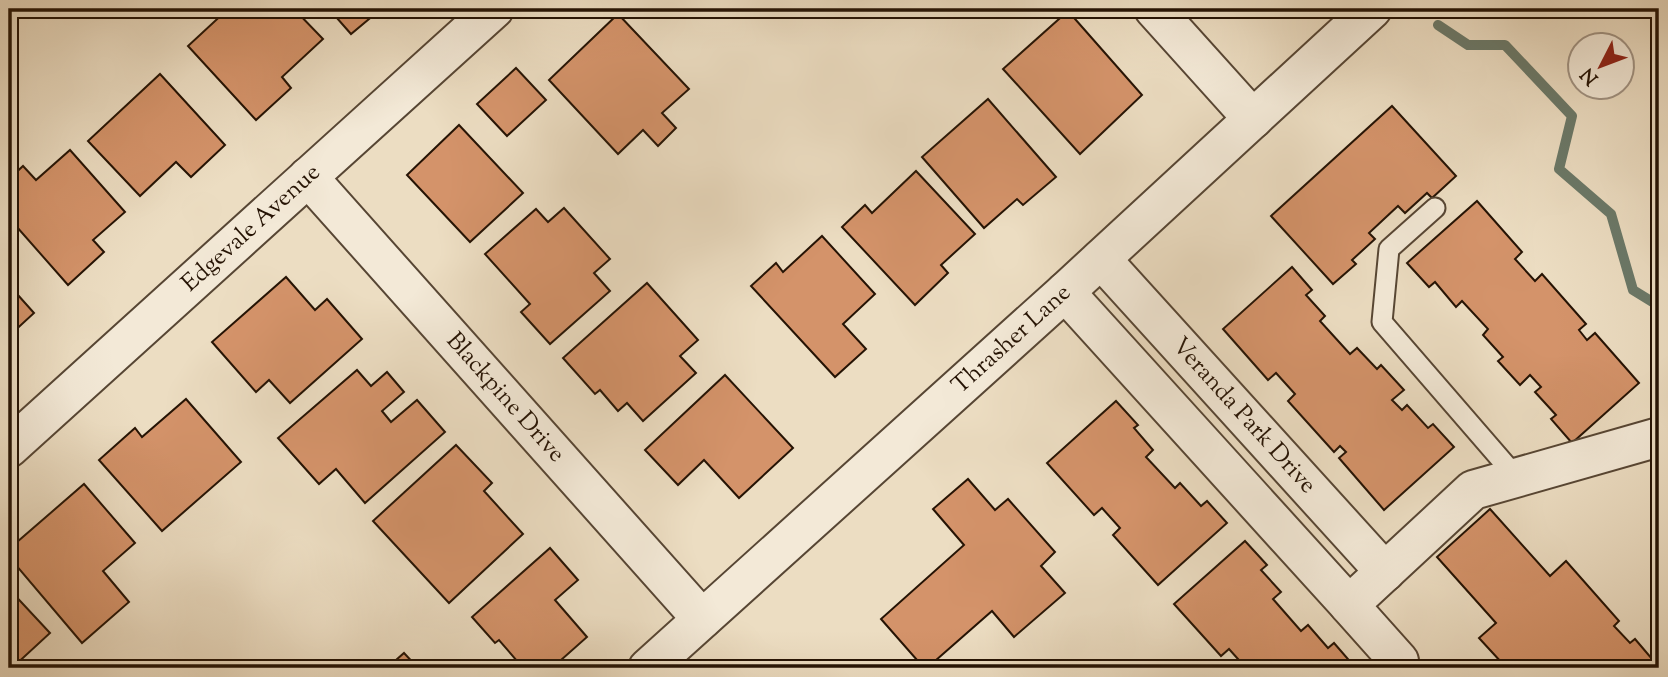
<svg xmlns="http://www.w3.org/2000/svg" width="1668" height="677" viewBox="0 0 1668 677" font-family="'Sorts Mill Goudy',serif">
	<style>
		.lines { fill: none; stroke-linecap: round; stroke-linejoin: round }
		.stream { stroke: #6b7969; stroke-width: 10 }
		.building { fill: #d4936a; stroke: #251304; stroke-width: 2 }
		.lane-casing { stroke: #574634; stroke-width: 23 }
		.street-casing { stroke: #574634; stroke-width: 42 }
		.lane { stroke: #f3e9d7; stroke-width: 19 }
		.street { stroke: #f3e9d7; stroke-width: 38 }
		.labels { text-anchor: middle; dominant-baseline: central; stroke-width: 7; stroke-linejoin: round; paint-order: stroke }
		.street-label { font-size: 24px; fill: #251304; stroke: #f3e9d7 }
	</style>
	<rect width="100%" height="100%" fill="#ecddc2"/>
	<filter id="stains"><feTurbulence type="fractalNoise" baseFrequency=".00286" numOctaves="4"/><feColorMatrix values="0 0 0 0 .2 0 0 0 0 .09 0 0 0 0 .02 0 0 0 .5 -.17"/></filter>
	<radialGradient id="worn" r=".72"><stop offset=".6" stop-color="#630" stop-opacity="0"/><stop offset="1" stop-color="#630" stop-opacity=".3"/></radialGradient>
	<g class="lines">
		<path class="stream" d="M1438 25 1468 45H1505L1572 116 1559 169 1611 214 1633 290 1659 306"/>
	</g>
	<g class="building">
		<path d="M228 9H294L323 39 282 77 291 88 256 120 188 46Z"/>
		<path d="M329 9H381L351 34Z"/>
		<path d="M1068 11 1142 95 1080 154 1003 69Z"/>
		<path d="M618 14 689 89 662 113 676 128 658 146 643 130 618 154 549 80Z"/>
		<path d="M516 68 546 100 507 136 477 104Z"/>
		<path d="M160 74 225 145 191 177 176 162 140 196 88 141Z"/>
		<path d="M988 99 1056 177 1023 205 1017 199 984 228 922 157Z"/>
		<path d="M1392 106 1456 176 1432 198 1427 193 1405 213 1398 206 1369 233 1375 239 1352 260 1356 264 1333 284 1271 216Z"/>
		<path d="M459 125 523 193 470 242 407 175Z"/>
		<path d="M70 150 125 212 93 240 104 252 68 285 9 218V179L23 166 36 180Z"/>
		<path d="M916 171 975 234 941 265 948 273 915 305 842 227 865 205 872 213Z"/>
		<path d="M1477 201 1522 252 1515 259 1535 281 1542 274 1586 324 1579 330 1587 340 1595 333 1639 383 1572 443 1551 419 1556 415 1535 392 1541 387 1530 375 1520 385 1498 361 1503 357 1483 335 1488 329 1462 301 1456 307 1435 282 1429 287 1407 263Z"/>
		<path d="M564 208 610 259 594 273 610 291 550 344 521 312 530 304 485 254 536 209 548 222Z"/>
		<path d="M822 236 875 294 843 324 866 349 835 377 751 286 776 263 783 272Z"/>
		<path d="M1292 267 1312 290 1306 295 1325 316 1320 321 1350 354 1357 348 1377 369 1381 365 1404 390 1392 400 1402 410 1407 405 1428 428 1433 424 1454 447 1384 510 1339 458 1346 452 1340 446 1334 452 1288 401 1295 394 1276 373 1268 380 1223 329Z"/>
		<path d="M286 277 315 310 327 299 362 339 290 403 269 380 256 392 212 342Z"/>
		<path d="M647 283 698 340 680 356 696 373 643 421 627 403 618 411 600 390 595 394 563 358Z"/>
		<path d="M9 285 34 313 9 336Z"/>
		<path d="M357 370 371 386 387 372 404 392 382 411 391 422 417 400 445 432 365 503 336 469 319 484 278 438Z"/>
		<path d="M725 375 793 448 739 498 704 460 678 485 645 450Z"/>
		<path d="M186 399 241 462 162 531 99 460 135 428 142 437Z"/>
		<path d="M1116 401 1138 425 1134 428 1153 450 1146 457 1175 488 1180 483 1201 506 1207 501 1227 523 1158 585 1113 535 1120 528 1102 508 1094 515 1047 463Z"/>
		<path d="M456 445 492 483 484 491 523 534 449 603 373 521Z"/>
		<path d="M968 479 995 510 1008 499 1055 552 1041 566 1065 593 1014 637 992 611 927 668H924L881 619 964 545 933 509Z"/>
		<path d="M84 484 135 543 103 571 129 602 82 643 9 557V549Z"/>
		<path d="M1490 509 1550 576 1566 561 1619 621 1614 626 1630 643 1635 639 1652 659 1659 652V668H1496L1502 663 1479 638 1496 623 1437 557Z"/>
		<path d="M1245 541 1267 565 1261 570 1281 592 1273 599 1301 631 1308 625 1328 648 1334 643 1354 666 1351 668H1246L1229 649 1221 656 1174 604Z"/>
		<path d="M550 548 578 580 555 600 587 637 552 668H523L499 640 495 643 472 617Z"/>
		<path d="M9 589 50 633 12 668H9Z"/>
		<path d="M404 653 418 668H387Z"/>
	</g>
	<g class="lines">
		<g class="lane-casing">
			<path id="lane" d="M1435 208 1389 249 1382 322 1517 478"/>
		</g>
		<g class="street-casing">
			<g id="street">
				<path d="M1154 9 1253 119"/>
				<path id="s1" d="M308 177 702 619"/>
				<path id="s2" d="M1101 259 1385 572"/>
				<path d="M1065 292 1349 605"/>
				<path id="s3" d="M9 448 494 9"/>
				<path id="s4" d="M648 668 1065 292 1372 9"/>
				<path d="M1391 668 1399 661 1349 605 1473 490 1659 437"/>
			</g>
		</g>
		<use href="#lane" class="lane"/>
		<use href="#street" class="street"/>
	</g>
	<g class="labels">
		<g class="street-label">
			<text stroke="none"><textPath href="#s3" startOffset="327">Edgevale Avenue</textPath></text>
			<text stroke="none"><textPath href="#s4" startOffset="490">Thrasher Lane</textPath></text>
			<text stroke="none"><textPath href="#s1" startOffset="296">Blackpine Drive</textPath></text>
			<text stroke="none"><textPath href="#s2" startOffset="212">Veranda Park Drive</textPath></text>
		</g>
	</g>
	<rect width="1668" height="677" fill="none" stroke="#ecddc2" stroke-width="35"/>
	<rect x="10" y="10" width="1647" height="656" fill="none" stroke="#251304" stroke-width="3.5"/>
	<rect x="18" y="18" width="1633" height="642" fill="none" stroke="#251304" stroke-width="2"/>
	<g transform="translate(1601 66) rotate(228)"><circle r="33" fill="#f3e9d7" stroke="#a19383" stroke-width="2"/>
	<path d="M0-5L12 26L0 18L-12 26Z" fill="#8f2418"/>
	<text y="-10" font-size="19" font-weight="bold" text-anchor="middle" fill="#251304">N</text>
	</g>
	<rect width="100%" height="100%" filter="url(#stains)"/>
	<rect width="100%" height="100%" fill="url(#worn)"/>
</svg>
